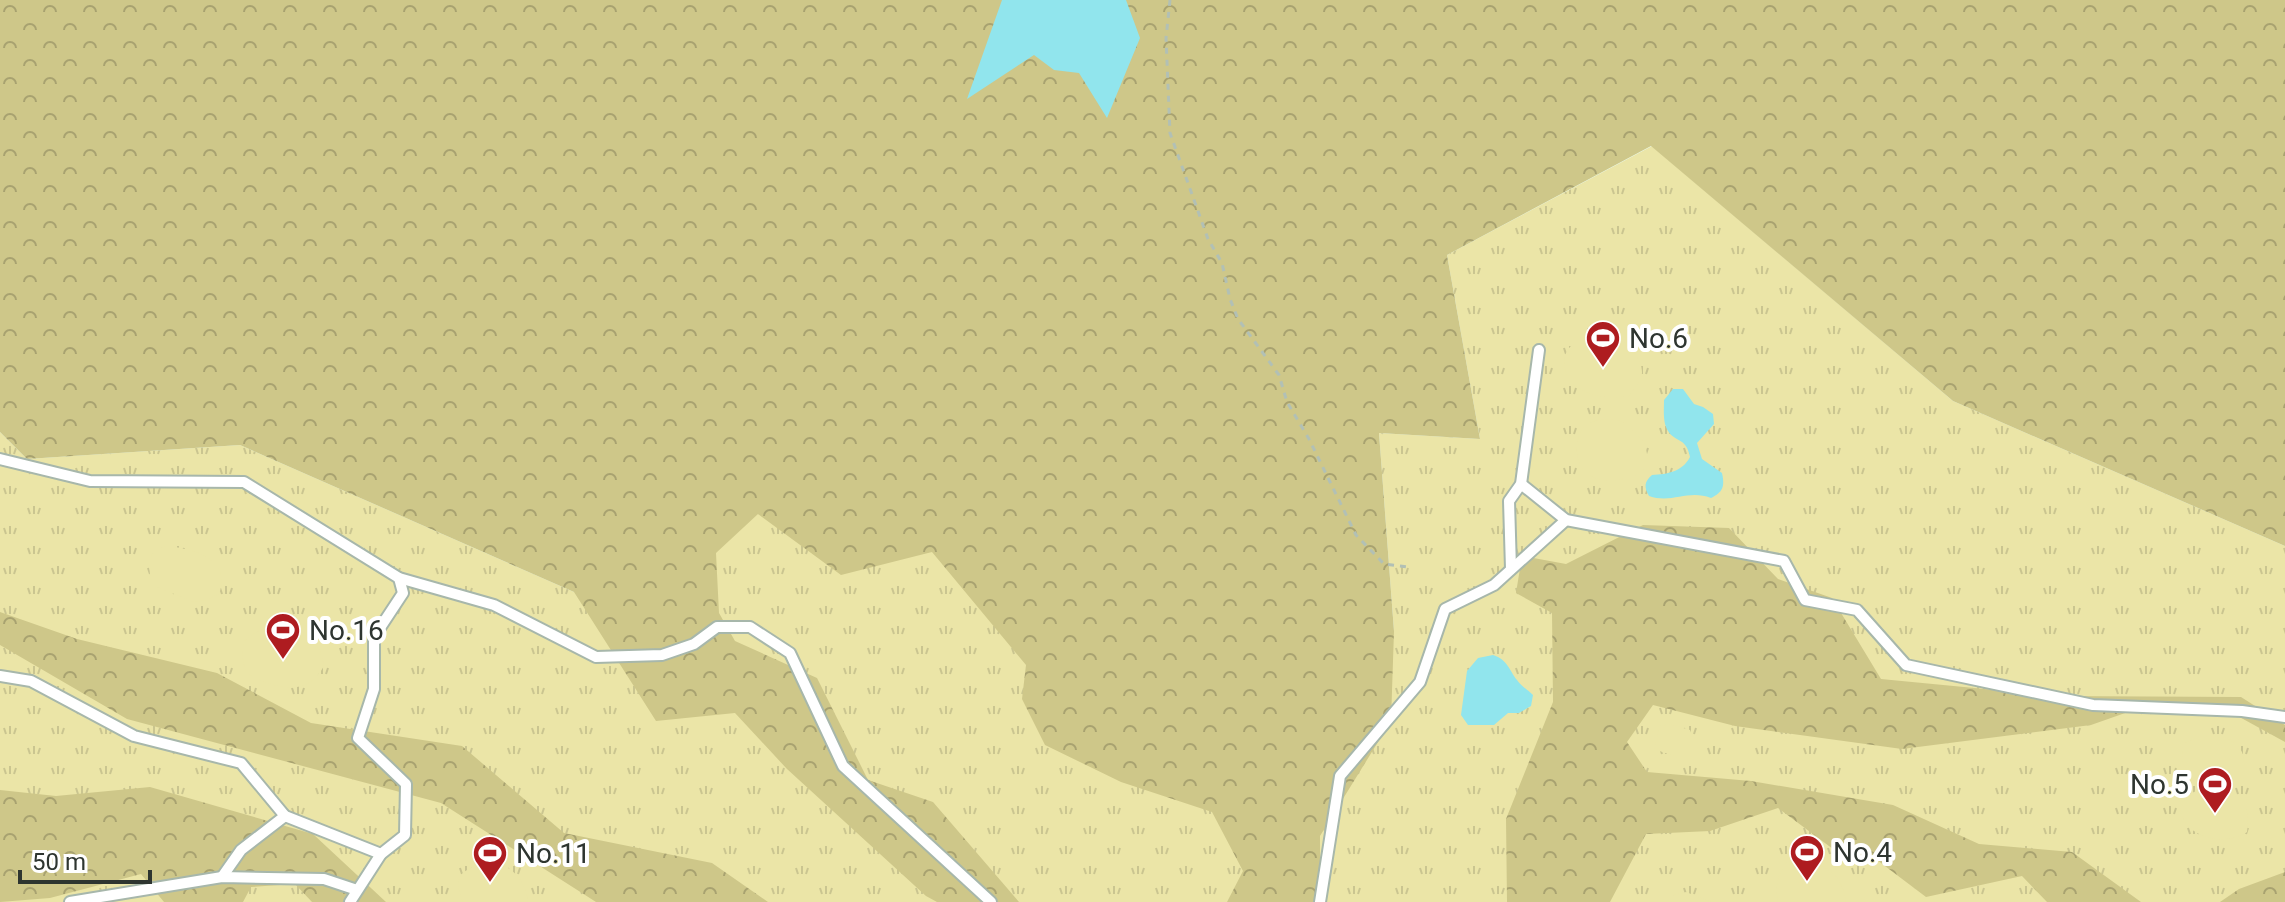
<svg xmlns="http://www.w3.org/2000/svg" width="2285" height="902" viewBox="0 0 2285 902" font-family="Roboto,sans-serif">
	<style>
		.grass { fill: url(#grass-tufts) }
		.forest { fill: url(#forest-crowns) }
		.green { fill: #ebe5a7 }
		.water { fill: #91e5ed }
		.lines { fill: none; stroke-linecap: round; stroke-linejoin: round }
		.service-casing { stroke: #a7b7ab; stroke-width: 14 }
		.path { stroke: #b2c0b5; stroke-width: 3; stroke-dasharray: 6 6; stroke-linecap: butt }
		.service { stroke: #fff; stroke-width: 10 }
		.labels { text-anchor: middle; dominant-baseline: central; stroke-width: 8; stroke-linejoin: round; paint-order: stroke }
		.poi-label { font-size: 28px; fill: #2e3530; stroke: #fff; text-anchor: start }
	</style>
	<defs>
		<pattern id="grass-tufts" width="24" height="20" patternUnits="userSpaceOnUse" patternTransform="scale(2)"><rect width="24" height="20" fill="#ebe5a7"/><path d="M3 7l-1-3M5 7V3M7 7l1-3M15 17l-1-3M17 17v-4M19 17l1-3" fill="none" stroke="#cac590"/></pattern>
		<pattern id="forest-crowns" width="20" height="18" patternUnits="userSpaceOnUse" patternTransform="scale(2)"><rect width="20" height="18" fill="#cec789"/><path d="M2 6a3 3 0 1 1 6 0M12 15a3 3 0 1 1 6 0" fill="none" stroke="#a8a270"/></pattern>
	</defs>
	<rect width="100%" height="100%" fill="#ebfcef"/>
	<path class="grass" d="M1652 146 1953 401 2285 546V902H0V432L27 459 240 445 574 592 745 471 1394 631 1379 433 1480 439 1447 255Z"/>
	<g class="forest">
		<path d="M0 0H2285V546L1953 401 1651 146 1447 255 1480 439 1379 433 1394 631 1391 721 1320 836V902H1227L1243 871 1212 812 1121 782 1045 745 1022 699 1026 665 932 552 841 575 758 514 716 553 719 613 735 641 817 678 868 780 933 802 1019 902H937L926 896 787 769 735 713 656 721 574 592 240 445 27 459 0 432Z"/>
		<path d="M1643 525 1729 528 1778 579 1832 598 1881 679 2056 696 2241 697 2285 725V742L2234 714 2169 711 2128 712 2091 725 1902 749 1735 726 1653 705 1627 742 1647 772 1751 781 1893 805 1979 844 2072 852 2141 902H2047L2022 876 1926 897 1873 857 1837 852 1778 808 1710 831 1646 834 1610 902H1507L1506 819 1553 702 1552 613 1516 593 1522 556 1566 564Z"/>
		<path d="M0 612 77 639 217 673 311 723 462 746 564 833 712 863 768 902H596L441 803 127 719 0 645Z"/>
		<path d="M150 787 313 834 386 902H312L295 884 251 887 243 902H164L141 874 50 898 0 902V790L56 796Z"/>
		<path d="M2285 872V902H2220L2239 889Z"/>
	</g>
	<g class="green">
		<path d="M1584 334C1592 334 1601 333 1610 335 1624 339 1643 357 1642 373 1641 381 1634 389 1629 396 1604 400 1592 396 1570 383 1560 358 1562 352 1584 334Z"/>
		<path d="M1607 419 1621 421 1635 432 1645 444 1648 459 1642 472C1627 480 1603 485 1588 474 1573 464 1573 432 1589 423 1593 421 1602 420 1607 419Z"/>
		<path d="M164 546C192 548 232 558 219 594L206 600 194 602 157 587 150 575 149 564 152 554Z"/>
		<path d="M268 627C302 627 317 631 324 666 306 699 274 688 246 673 239 645 239 638 268 627Z"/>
		<path d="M1670 724 1690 730 1695 742V757L1682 759 1654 749 1660 726Z"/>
		<path d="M2201 736C2228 736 2245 740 2245 770L2234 779 2209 781 2191 776C2182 765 2180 757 2184 743Z"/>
		<path d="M2213 789C2240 796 2252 801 2247 832 2232 843 2204 841 2190 828 2185 824 2183 818 2180 811L2186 796 2198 790Z"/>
		<path d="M1800 860C1824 862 1843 875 1846 902H1778C1775 886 1777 877 1786 863Z"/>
		<path d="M484 863C490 863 498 862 503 865 518 872 527 887 528 902H463C453 877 459 871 484 863Z"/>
		<path d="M1686 892 1711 902H1664L1671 896Z"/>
	</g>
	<g class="water">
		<path d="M1002 0H1126L1140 38 1107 118 1079 73 1054 70 1034 55 967 99Z"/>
		<path d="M1673 389H1683L1694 404 1703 407 1713 414 1714 424 1697 443 1702 459 1722 473C1725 487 1723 492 1711 498 1688 489 1672 504 1649 496 1644 487 1644 482 1652 475 1668 474 1682 472 1690 457 1686 435 1673 444 1666 427 1663 419 1664 409 1664 400Z"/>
		<path d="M1493 655C1508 660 1509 670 1517 680 1521 686 1528 690 1533 695L1531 706 1519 713H1508L1494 725H1468L1461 715 1467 671 1478 658Z"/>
	</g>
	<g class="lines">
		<g class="service-casing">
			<g id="service">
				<path d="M0 459 90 481 244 482 399 578 494 605 596 657 662 655 694 644 717 627H750L790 653 843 766 991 902"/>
				<path d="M1521 484 1566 520 1784 561 1805 600 1857 610 1906 665 2093 705 2242 711 2285 717"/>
				<path d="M1511 569 1509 501 1521 484 1539 350"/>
				<path d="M0 676 31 681 134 736 241 763 285 816 381 854"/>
				<path d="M222 877 241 850 285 816"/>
				<path d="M70 902 222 877 324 879 357 890"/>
				<path d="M350 902 381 854 405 835 406 784 358 738 374 689V637L403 593 399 578"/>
				<path d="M1320 902 1340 776 1420 682 1445 609 1494 585 1566 520"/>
			</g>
		</g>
		<path class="path" d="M1170 0 1166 38 1170 133 1208 239 1222 263 1230 299 1238 319 1279 375 1287 402 1309 439 1356 535 1384 564 1408 567"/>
		<use href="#service" class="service"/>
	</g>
	<defs>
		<g id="stadium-pin" transform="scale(1.8)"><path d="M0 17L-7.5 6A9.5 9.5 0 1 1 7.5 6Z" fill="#ae1c20" stroke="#fff"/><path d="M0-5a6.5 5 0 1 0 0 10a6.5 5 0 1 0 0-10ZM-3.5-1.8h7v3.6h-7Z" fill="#fff"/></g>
	</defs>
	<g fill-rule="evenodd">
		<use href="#stadium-pin" x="1603" y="338"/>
		<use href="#stadium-pin" x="283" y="630"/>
		<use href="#stadium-pin" x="2215" y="784"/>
		<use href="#stadium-pin" x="1807" y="852"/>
		<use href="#stadium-pin" x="490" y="853"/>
	</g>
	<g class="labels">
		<g class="poi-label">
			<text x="1629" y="338">No.6</text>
			<text x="309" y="630">No.16</text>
			<text x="2189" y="784" text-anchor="end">No.5</text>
			<text x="1833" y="852">No.4</text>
			<text x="516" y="853">No.11</text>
		</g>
	</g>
	<path d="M20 870v12h130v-12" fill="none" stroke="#2e3530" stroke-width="4"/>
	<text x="32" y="870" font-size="24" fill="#2e3530" stroke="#ffffff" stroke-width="6" paint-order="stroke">50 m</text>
</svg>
